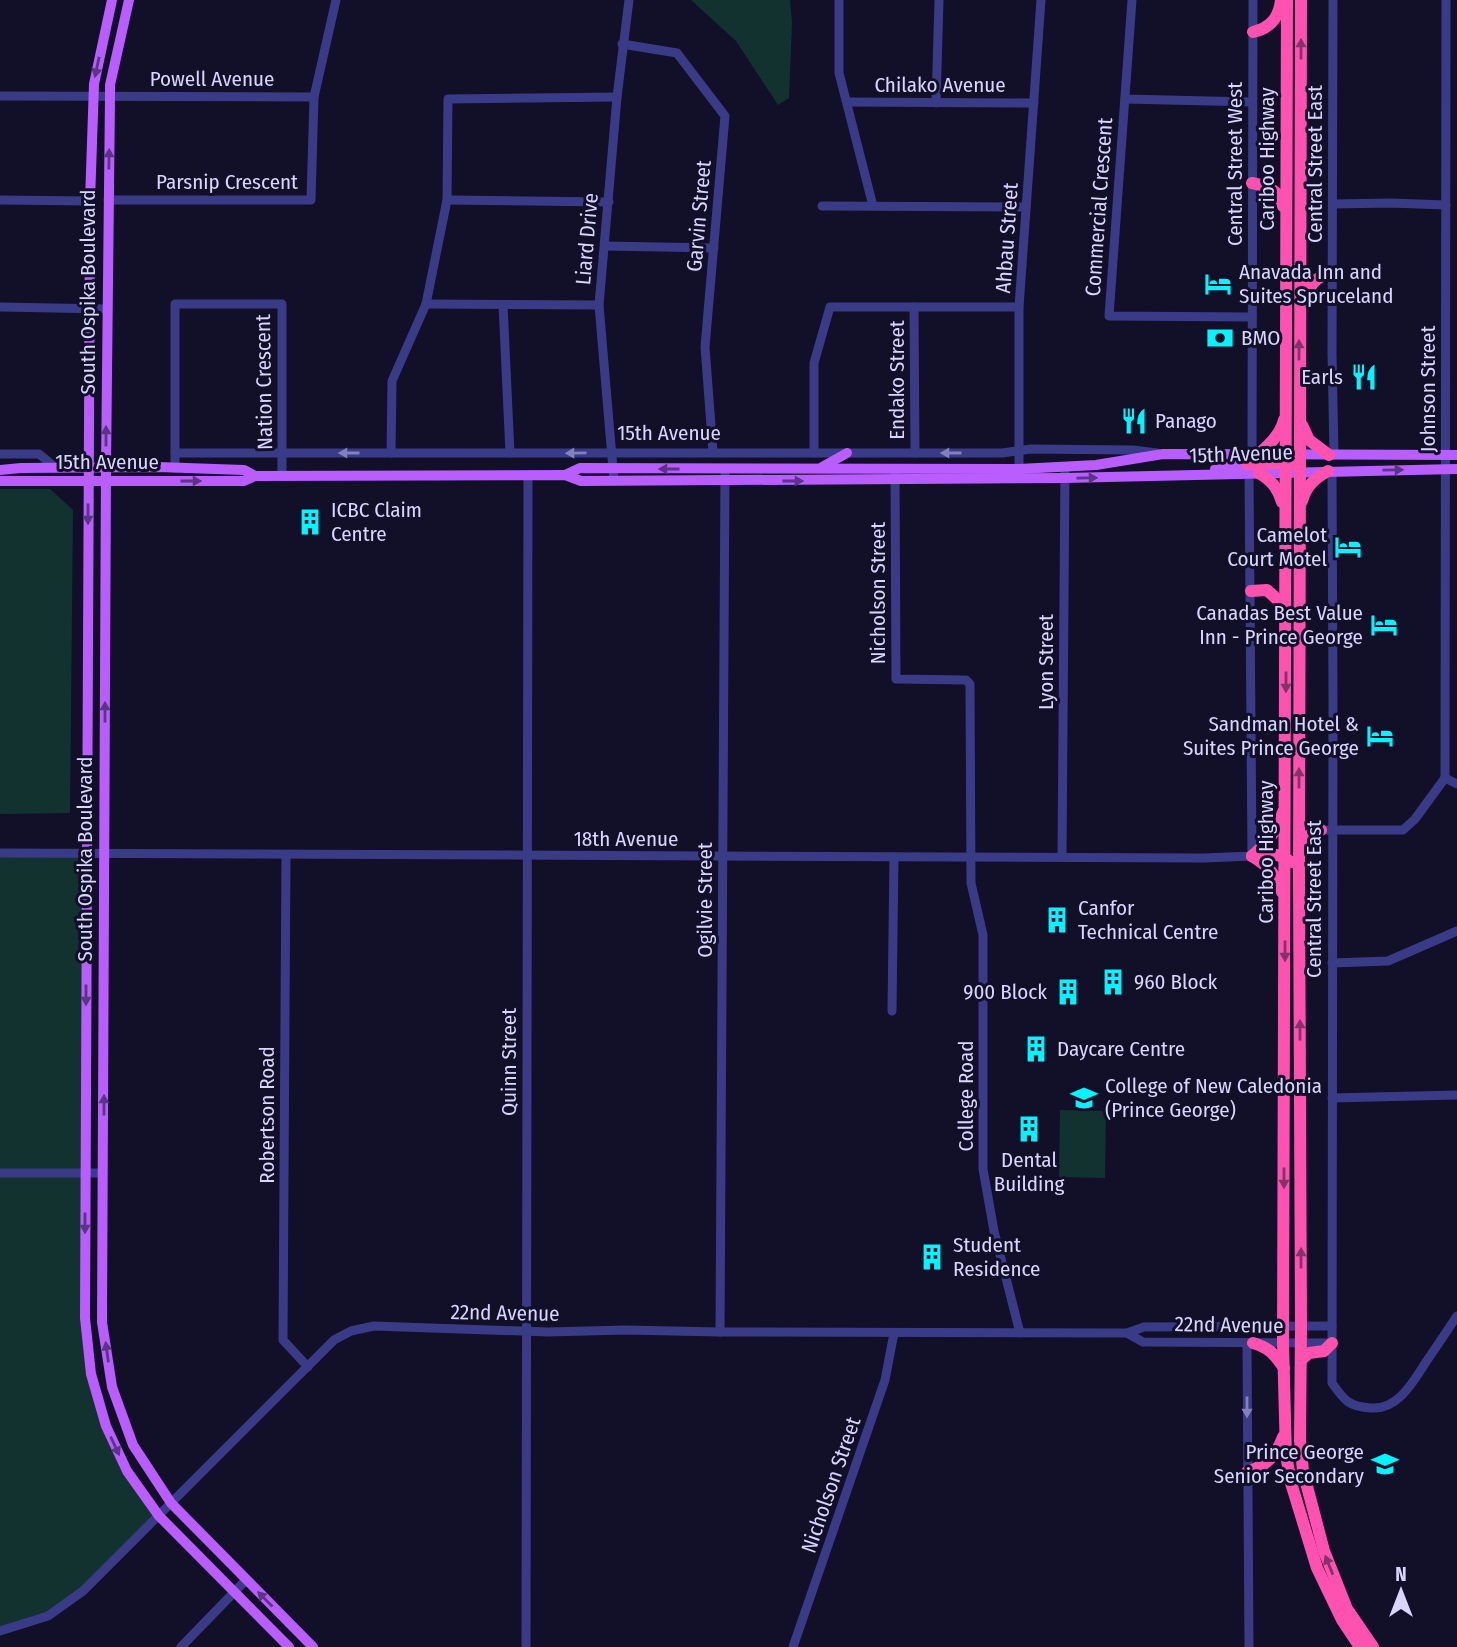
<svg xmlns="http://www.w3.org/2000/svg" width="1457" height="1647" viewBox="0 0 1457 1647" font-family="'Fira Sans Condensed',sans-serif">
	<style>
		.green { fill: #12322f }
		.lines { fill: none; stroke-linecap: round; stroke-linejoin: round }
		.minor { stroke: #3a3b87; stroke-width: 9 }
		.major { stroke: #b95dff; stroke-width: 10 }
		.highway { stroke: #ff51af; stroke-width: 12 }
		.oneway { fill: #88306c }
		.oneway2 { fill: #5d3289 }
		.oneway3 { fill: #8181bd }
		.labels { text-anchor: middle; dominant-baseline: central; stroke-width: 6; stroke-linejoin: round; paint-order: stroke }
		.street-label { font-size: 21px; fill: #d8d6ff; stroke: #120f28 }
		.poi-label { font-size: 21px; fill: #d8d6ff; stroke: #120f28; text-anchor: start }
	</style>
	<rect width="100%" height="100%" fill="#120f28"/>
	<g class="green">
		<path d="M691 0H790L792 23 789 98 778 105 736 41Z"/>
		<path d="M0 489H50L73 510 70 813 0 814Z"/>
		<path d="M0 855H86V1309L93 1371 105 1426 157 1514 69 1603 0 1632Z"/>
		<path d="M1060 1110 1106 1111 1105 1178 1059 1177Z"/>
	</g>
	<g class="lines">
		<g class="minor">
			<path d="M839 0V73L873 206"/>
			<path d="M1132 0 1109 316 1252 317"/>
			<path d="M1333 0 1332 353 1334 455"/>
			<path d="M622 44 677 53 725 116 705 347 713 452"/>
			<path d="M0 96 314 97"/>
			<path d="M1125 99 1252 102"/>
			<path d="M847 102 1034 103"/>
			<path d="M936 103 939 0"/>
			<path d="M0 200 90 201"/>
			<path d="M108 200H311L314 97 336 0"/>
			<path d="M447 200 609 202"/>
			<path d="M1333 204 1390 203 1446 205"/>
			<path d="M822 206 1026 207"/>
			<path d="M605 246 714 248"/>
			<path d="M426 304 599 305"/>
			<path d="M503 305 510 453"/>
			<path d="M0 307 107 309"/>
			<path d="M914 307 915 453"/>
			<path d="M175 453H1002L1031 449 1133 450 1157 453"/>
			<path d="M391 453 392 381 426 304 447 200 448 99 617 97"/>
			<path d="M814 453V363L830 307H1019"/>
			<path d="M0 454H39L56 468"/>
			<path d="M1252 455 1253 0"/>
			<path d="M175 468V304H282V476"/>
			<path d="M1332 471 1333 703 1332 1383C1344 1400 1349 1407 1371 1408 1398 1410 1413 1382 1426 1362 1437 1346 1447 1331 1457 1316"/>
			<path d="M895 473 896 679 966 680 970 684 971 883 983 935V1169L994 1231 1020 1333"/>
			<path d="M1019 473V307L1041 0"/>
			<path d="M614 481 599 305 617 97 629 0"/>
			<path d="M1445 778 1446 0"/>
			<path d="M1445 778 1457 784"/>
			<path d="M1328 830H1403L1415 819 1445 778"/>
			<path d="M0 853 1204 858 1252 856 1249 473"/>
			<path d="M286 855 283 1340 308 1367"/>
			<path d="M1062 857 1065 467"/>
			<path d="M1332 963 1388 961 1457 931"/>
			<path d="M892 1011 894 857"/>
			<path d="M1332 1098 1457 1095"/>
			<path d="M0 1173H103"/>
			<path d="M720 1332 725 469"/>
			<path d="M1127 1333 1143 1342 1332 1343"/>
			<path d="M1247 1343 1249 1647"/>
			<path d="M0 1631 48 1616 83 1591 334 1340 351 1331 374 1326 548 1332 625 1330 720 1332 1127 1333 1144 1327 1332 1326"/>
			<path d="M181 1647 246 1580"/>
			<path d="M526 1647 528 477"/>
			<path d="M793 1647 885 1380 894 1333"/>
		</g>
		<g class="major">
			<path d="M112 0 94 84 90 201 85 1318 91 1374 106 1426 127 1471 159 1516 289 1647"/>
			<path d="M129 0 110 85V96L106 467 102 1322 112 1387 133 1445 171 1503 313 1647"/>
			<path d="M822 467 847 453"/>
			<path d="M1215 469 1247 464 1251 457"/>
			<path d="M0 470 21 468 158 467 244 470 255 476 565 475 581 481 1064 478 1457 469"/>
			<path d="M565 475 580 468 1019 469 1096 465 1163 454 1457 455"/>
			<path d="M0 481H244L255 476"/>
		</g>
		<g class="highway">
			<path d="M1287 0 1283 1343 1286 1455 1291 1483 1317 1568 1342 1620 1360 1647"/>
			<path d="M1301 0 1299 874 1301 1326 1300 1440 1303 1471 1324 1551 1347 1609 1373 1647"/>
			<path d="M1253 32C1270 28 1279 18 1281 0"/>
			<path d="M1252 183C1268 186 1279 190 1283 206"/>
			<path d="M1302 302C1308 287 1316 276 1332 272"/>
			<path d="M1302 425 1309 440 1329 455"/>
			<path d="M1257 455C1269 446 1280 435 1284 420"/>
			<path d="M1247 464H1292"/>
			<path d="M1259 473C1271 480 1278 488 1282 502"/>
			<path d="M1302 501C1306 486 1315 478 1328 471"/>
			<path d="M1251 591 1267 590 1280 602 1286 611"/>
			<path d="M1299 844 1304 838 1321 830"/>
			<path d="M1252 856C1267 843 1277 831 1283 812"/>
			<path d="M1252 856C1267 865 1276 874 1282 892"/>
			<path d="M1252 856C1267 852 1278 853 1291 862"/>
			<path d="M1253 1343C1270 1348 1274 1354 1284 1368"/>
			<path d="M1301 1360 1309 1353 1324 1351 1332 1343"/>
			<path d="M1247 1472C1267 1465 1276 1456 1283 1437"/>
		</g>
	</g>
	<defs><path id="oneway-solid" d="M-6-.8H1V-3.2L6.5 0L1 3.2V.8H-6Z" transform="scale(1.75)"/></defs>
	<g class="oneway">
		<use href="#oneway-solid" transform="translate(1301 49) rotate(-90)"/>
		<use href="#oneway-solid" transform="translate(1299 350) rotate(-90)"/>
		<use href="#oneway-solid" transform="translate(1286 682) rotate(90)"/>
		<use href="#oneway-solid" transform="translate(1299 778) rotate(-90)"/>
		<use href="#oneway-solid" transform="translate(1285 951) rotate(90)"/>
		<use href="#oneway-solid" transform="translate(1300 1030) rotate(-90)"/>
		<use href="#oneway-solid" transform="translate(1284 1178) rotate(90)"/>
		<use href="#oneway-solid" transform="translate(1301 1258) rotate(-90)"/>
		<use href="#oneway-solid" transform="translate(1329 1565) rotate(-112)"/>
	</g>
	<g class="oneway2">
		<use href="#oneway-solid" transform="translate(97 67) rotate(102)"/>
		<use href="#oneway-solid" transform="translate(109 159) rotate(-89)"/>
		<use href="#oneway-solid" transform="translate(106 436) rotate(-90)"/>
		<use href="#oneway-solid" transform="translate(669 469) rotate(-180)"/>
		<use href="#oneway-solid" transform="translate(1393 470) rotate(-1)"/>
		<use href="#oneway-solid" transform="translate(1087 478) rotate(-1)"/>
		<use href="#oneway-solid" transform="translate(191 481)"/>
		<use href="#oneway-solid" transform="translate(793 481)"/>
		<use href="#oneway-solid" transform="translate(88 514) rotate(90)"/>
		<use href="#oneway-solid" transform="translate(105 712) rotate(-90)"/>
		<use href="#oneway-solid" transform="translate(86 995) rotate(90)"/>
		<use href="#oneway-solid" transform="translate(104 1105) rotate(-90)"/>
		<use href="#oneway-solid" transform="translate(85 1223) rotate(90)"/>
		<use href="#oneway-solid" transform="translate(107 1352) rotate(-98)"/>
		<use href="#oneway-solid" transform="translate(115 1446) rotate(65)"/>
		<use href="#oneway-solid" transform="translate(265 1599) rotate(-135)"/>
	</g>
	<g class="oneway3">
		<use href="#oneway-solid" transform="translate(349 453) rotate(-180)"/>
		<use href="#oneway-solid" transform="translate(576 453) rotate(179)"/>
		<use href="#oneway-solid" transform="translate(951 453) rotate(-180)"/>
		<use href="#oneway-solid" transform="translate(1247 1407) rotate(90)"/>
	</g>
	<defs>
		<g id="hotel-bare" transform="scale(2.1)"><path d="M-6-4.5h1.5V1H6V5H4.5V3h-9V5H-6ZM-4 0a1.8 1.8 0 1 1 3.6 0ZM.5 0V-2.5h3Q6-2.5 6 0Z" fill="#02f5ff" stroke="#120f28" stroke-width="2.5" paint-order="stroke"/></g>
		<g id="bank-bare" transform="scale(2.1)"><path d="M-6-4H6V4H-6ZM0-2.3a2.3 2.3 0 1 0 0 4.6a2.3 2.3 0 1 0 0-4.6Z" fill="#02f5ff" stroke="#120f28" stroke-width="2.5" paint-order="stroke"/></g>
		<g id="restaurant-bare" transform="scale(2.1)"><path d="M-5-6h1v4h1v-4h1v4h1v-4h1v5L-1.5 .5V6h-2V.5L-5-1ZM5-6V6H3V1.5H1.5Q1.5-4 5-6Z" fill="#02f5ff" stroke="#120f28" stroke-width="2.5" paint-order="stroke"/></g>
		<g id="building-bare" transform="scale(2.1)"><path d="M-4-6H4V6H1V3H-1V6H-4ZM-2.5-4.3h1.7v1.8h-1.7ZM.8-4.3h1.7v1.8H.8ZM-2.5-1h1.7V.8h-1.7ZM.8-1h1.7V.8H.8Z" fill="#02f5ff" stroke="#120f28" stroke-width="2.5" paint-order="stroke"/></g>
		<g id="university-bare" transform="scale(2.1)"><path d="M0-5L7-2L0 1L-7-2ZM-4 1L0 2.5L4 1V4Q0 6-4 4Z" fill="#02f5ff" stroke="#120f28" stroke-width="2.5" paint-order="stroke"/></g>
		<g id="school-bare" transform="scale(2.1)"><path d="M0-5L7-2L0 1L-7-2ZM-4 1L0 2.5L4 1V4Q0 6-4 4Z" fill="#02f5ff" stroke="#120f28" stroke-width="2.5" paint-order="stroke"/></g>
	</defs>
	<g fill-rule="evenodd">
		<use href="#hotel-bare" x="1218" y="284"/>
		<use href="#bank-bare" x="1220" y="338"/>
		<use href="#restaurant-bare" x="1364" y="377"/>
		<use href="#restaurant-bare" x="1134" y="421"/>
		<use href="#building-bare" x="310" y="522"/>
		<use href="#hotel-bare" x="1348" y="547"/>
		<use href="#hotel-bare" x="1384" y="625"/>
		<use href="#hotel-bare" x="1380" y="736"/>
		<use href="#building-bare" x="1057" y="920"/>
		<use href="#building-bare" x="1113" y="982"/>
		<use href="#building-bare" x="1068" y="992"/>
		<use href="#building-bare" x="1036" y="1049"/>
		<use href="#university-bare" x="1084" y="1098"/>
		<use href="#building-bare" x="1029" y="1129"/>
		<use href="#building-bare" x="932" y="1257"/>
		<use href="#school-bare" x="1385" y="1464"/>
	</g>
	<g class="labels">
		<g class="street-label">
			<text x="212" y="79">Powell Avenue</text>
			<text x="940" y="85">Chilako Avenue</text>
			<text transform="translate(1267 159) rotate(-90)">Cariboo Highway</text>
			<text transform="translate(1235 164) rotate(-90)">Central Street West</text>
			<text transform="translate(1315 164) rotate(-90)">Central Street East</text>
			<text x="227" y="182">Parsnip Crescent</text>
			<text transform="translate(1099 207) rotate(-86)">Commercial Crescent</text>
			<text transform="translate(699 216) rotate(-85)">Garvin Street</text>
			<text transform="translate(1007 238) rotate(-86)">Ahbau Street</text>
			<text transform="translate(587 239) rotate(-85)">Liard Drive</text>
			<text transform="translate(88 292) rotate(-90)">South Ospika Boulevard</text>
			<text transform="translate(897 380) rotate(-90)">Endako Street</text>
			<text transform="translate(264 382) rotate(-91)">Nation Crescent</text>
			<text transform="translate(1428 389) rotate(-90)">Johnson Street</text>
			<text x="669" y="433">15th Avenue</text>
			<text transform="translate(1241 454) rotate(-2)">15th Avenue</text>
			<text x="107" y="462">15th Avenue</text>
			<text transform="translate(878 593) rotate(-90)">Nicholson Street</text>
			<text transform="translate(1046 662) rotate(-90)">Lyon Street</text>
			<text x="626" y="839">18th Avenue</text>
			<text transform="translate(1266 852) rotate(-90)">Cariboo Highway</text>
			<text transform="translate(85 859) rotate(-90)">South Ospika Boulevard</text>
			<text transform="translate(1314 899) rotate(-90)">Central Street East</text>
			<text transform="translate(705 900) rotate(-90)">Ogilvie Street</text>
			<text transform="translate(509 1062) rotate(-90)">Quinn Street</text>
			<text transform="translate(966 1096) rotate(-90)">College Road</text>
			<text transform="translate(267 1115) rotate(-90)">Robertson Road</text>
			<text transform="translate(505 1313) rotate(1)">22nd Avenue</text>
			<text transform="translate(1229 1325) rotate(1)">22nd Avenue</text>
			<text transform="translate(831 1485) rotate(-71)">Nicholson Street</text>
		</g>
		<g class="poi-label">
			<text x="1239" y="272">Anavada Inn and<tspan x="1239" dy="24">Suites Spruceland</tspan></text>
			<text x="1241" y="338">BMO</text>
			<text x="1343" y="377" text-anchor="end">Earls</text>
			<text x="1155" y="421">Panago</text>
			<text x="331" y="510">ICBC Claim<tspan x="331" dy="24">Centre</tspan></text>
			<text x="1327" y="535" text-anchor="end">Camelot<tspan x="1327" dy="24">Court Motel</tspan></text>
			<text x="1363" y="613" text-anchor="end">Canadas Best Value<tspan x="1363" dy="24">Inn - Prince George</tspan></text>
			<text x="1359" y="724" text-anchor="end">Sandman Hotel &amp;<tspan x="1359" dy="24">Suites Prince George</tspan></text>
			<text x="1078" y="908">Canfor<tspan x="1078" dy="24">Technical Centre</tspan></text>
			<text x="1134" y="982">960 Block</text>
			<text x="1047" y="992" text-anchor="end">900 Block</text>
			<text x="1057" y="1049">Daycare Centre</text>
			<text x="1105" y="1086">College of New Caledonia<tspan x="1105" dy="24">(Prince George)</tspan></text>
			<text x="1029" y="1160" text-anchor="middle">Dental<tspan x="1029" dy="24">Building</tspan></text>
			<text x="953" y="1245">Student<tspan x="953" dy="24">Residence</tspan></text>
			<text x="1364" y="1452" text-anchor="end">Prince George<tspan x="1364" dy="24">Senior Secondary</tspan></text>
		</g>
	</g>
	<g transform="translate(1401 1591)" stroke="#120f28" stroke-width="5" paint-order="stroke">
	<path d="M0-5L12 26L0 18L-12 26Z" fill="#d8d6ff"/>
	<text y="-10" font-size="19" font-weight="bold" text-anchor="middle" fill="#d8d6ff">N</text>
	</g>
</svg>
